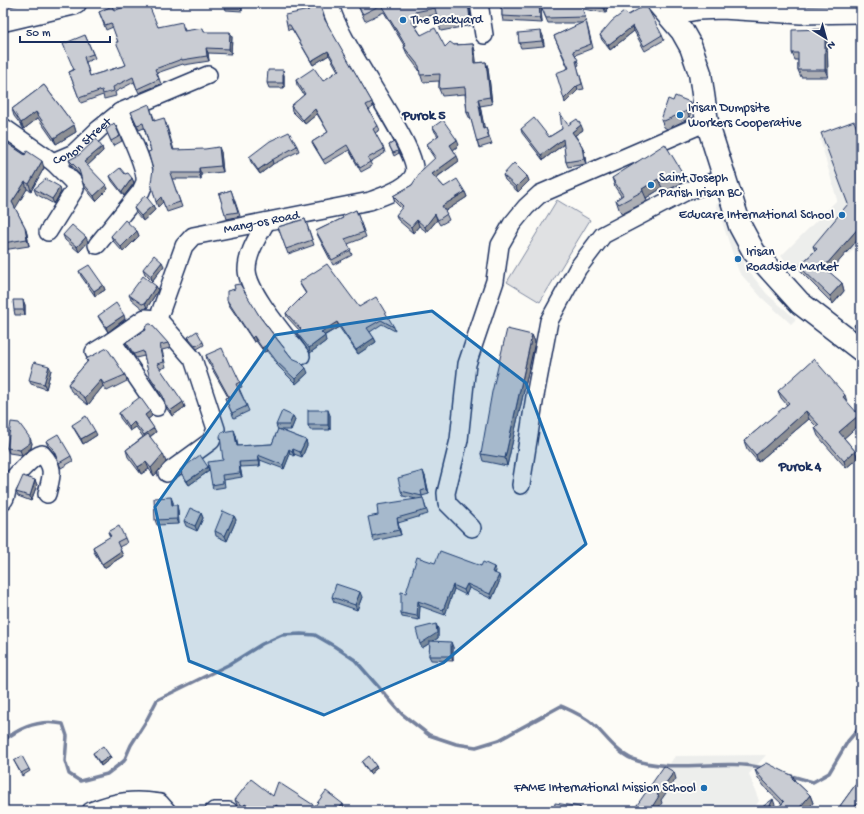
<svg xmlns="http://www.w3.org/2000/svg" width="864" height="814" viewBox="0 0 864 814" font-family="'Gochi Hand',sans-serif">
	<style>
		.built { fill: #edeeec }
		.green { fill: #e0e1e3; stroke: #7e88a0 }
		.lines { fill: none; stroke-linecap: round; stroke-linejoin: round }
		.stream { stroke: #76819c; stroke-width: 3.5 }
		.minor-casing { stroke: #1b2f5e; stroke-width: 20 }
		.highway-casing { stroke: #1b2f5e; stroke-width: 25 }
		.minor { stroke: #fdfcf7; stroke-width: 17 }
		.highway { stroke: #fdfcf7; stroke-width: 22 }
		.wall { fill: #adafb5; stroke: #1b2f5e }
		.shaded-wall { fill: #8d8f94; stroke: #1b2f5e }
		.building { fill: #c9ccd3; stroke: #1b2f5e }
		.marked { fill: #1f6fb2; fill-opacity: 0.2; stroke: #1f6fb2; stroke-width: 3; stroke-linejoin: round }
		.poi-dot { fill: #1f6fb2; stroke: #fdfcf7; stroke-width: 1.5 }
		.labels { text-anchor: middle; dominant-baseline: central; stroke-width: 4; stroke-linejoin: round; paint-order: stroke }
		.poi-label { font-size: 13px; fill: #1b2f5e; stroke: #fdfcf7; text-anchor: start }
		.street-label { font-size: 13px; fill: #1b2f5e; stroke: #fdfcf7 }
		.neighbourhood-label { font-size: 14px; font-weight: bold; fill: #1b2f5e; stroke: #fdfcf7 }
	</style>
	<rect width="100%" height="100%" fill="#fdfcf7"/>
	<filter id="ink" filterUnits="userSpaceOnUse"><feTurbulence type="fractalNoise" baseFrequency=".025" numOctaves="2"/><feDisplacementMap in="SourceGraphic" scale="8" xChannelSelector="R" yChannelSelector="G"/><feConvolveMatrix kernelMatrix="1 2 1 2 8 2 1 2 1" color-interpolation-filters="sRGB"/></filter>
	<g filter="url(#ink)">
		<g class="built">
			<path d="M860 123 861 241 849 254 829 235 795 271 781 256 837 200 820 139Z"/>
			<path d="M723 201 746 268 767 294 796 319 791 324 762 298 739 272 716 204Z"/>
			<path d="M766 755 749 774 759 801 752 811H638L675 756Z"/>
		</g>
		<path class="green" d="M557 200 590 220 540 302 507 282Z"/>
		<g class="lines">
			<g class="stream">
				<path d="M3 741C20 727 41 719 63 724L67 736 65 761 69 774 80 781 107 774 124 761 131 745 145 723 157 700 230 664 262 644 282 635 301 634 315 635 334 646 355 660 402 714 429 735 456 744 476 747 499 740 561 706C572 711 584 716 593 724 605 735 616 752 632 759 670 774 722 758 763 768"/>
				<path d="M788 775 813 782 829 773 848 741 861 726"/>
			</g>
			<g class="minor-casing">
				<g id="minor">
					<path d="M479 3 484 35"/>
					<path d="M670 16 698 11 722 10 801 15 861 14"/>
					<path id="s1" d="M3 127 53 162 74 153 99 129 120 112 208 75"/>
					<path d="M266 222C258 237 247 253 247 270 248 293 287 337 301 356"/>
					<path d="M48 232 75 189 73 182 53 162"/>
					<path d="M97 245 141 191C142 188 144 185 145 182 147 167 126 127 120 112"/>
					<path d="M94 352 112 341"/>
					<path d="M157 407 112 341 145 318 158 319"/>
					<path id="s2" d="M167 473 211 441 216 429 193 359 158 319 184 246 193 236 370 201C383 196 409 188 414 174 422 150 335 40 330 3"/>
					<path d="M521 485 535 396 549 321 578 268 603 235 685 192 724 178"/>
					<path d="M3 501C7 497 6 492 8 487 12 478 33 456 42 454 56 469 51 476 47 494"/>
					<path d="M472 528 447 503 446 493 459 440 467 364 495 281 500 245 512 224 526 207 540 194 707 122"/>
					<path d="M91 811C117 801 133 799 160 803L167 811"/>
					<path d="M214 811H229"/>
				</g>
			</g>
			<g class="highway-casing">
				<g id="highway">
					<path d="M658 3 682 31 691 47 700 73 707 122 740 226 754 252 800 303 861 350"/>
					<path d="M3 20 75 3"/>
				</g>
			</g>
			<use href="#minor" class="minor"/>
			<use href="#highway" class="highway"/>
		</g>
		<g class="wall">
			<path d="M223 3H242V11L226 10 224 5 225 3Z"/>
			<path d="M305 3H321L320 6 325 21 372 102 373 107 369 110 378 126 380 130 375 133 384 149 385 153 370 162 372 166 361 172 349 150 325 164 314 146 312 142 328 132 317 114 305 124 292 111 291 106 304 95 297 85 296 80 323 81 338 71 329 55 313 65 292 29 288 30 287 25 308 10Z"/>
			<path d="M360 3H469L472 25 441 31 439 25 437 14 417 19 418 24 416 27 421 35 445 47 454 45 473 44 475 51 476 63 486 62 488 68 492 104 480 106 484 128H486L492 144 479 148 471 119H470L467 113 465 94 442 96 439 89V81L423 82 419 70 407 54 404 47H405L384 12 365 21 358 6 360 5Z"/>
			<path d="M499 3H608L606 13 583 9 593 48 575 55 579 65 577 66 584 89 578 90 565 103 568 68 554 36 583 23H548L541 7 542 23 503 21 502 16V9H501Z"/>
			<path d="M114 11 158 27H184L185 31 204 32 232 37 231 54 208 53 209 61 184 65 183 64 157 73 161 84 139 93 134 82 115 92 116 96 104 99 103 95 81 103 69 72 73 70 85 35 95 58 86 62 90 76 126 65 113 27 106 30 99 12Z"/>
			<path d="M628 15 662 35 664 40 645 51 634 31 610 50 602 40 600 35Z"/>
			<path d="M825 29 827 36 828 77H801L798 70V60H795L792 53Z"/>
			<path d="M543 36 544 46 521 48 519 43Z"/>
			<path d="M284 75V88H269L267 83Z"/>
			<path d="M44 85 74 125 76 132 56 144 38 118 24 129 14 116 12 109Z"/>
			<path d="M673 101 690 102 693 109 690 118 667 129 664 127 661 120Z"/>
			<path d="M151 110 155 121 166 123 174 150 221 152 223 172 201 174V179H172L182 207 167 212 163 202 158 207 151 151 144 128 139 130 131 112Z"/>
			<path d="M568 125 583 130 575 135 582 146 584 151 586 164 568 167 566 162 564 144 543 160 522 133 521 129 549 137Z"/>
			<path d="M433 127 459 145 453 150 459 161 436 178 444 187 465 192 467 197 445 211 449 220 440 225 437 220 427 232 419 226 413 233 398 220 396 215 402 209 395 202 393 196 412 185 435 159 429 150 427 144 438 136 435 132Z"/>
			<path d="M106 130 120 136 122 141 113 146Z"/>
			<path d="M3 138 10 145 44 168 31 191 27 189 15 208 25 227 27 234 29 246 3 250Z"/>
			<path d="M394 142 399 153 394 156 389 145Z"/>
			<path d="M297 146 299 151 273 164 260 174 251 162 249 157Z"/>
			<path d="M102 147 103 151 87 166 106 185 108 189 96 201 85 188 80 175 71 165 69 160Z"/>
			<path d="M682 172 686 181 664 192 662 188 646 198 647 201 622 214 619 209 616 200 621 196 615 187 612 178Z"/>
			<path d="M125 174 132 178 134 183 124 196 112 181 110 176Z"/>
			<path d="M503 175 527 176 529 181 518 192 505 180Z"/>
			<path d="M34 189 61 192 54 204 36 194Z"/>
			<path d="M231 190 240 216 227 219 219 194Z"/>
			<path d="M153 205 155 210 143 221 136 213 134 208Z"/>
			<path d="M356 210 366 237 348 244 352 255 333 265 318 236 316 231 343 218Z"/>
			<path d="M305 219 314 245 288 254 278 227Z"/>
			<path d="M137 231 139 236 123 252 113 241 111 236Z"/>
			<path d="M63 235 88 242 79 252 65 240Z"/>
			<path d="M861 236 829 272 842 283 844 291 833 304 802 273 799 266 815 251 813 246Z"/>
			<path d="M164 266 152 281 145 274 143 269Z"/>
			<path d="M79 271 103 285 105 290 95 296 81 276Z"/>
			<path d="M299 282 359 307 394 327 395 331 382 324 370 332 374 338 376 342 358 354 339 327 324 336 326 341 310 353 299 337 297 333 300 331 287 317 286 313 306 294 301 286Z"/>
			<path d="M156 286 158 290 147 308 143 309 131 299 129 295Z"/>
			<path d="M23 300 25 305V315H15L14 310Z"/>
			<path d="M227 300 260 317 292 358 308 373 296 384 279 367 267 351 264 352 256 341 254 342 229 305Z"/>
			<path d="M98 316 125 319 108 332 100 320Z"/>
			<path d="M861 318V334L856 331 854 325Z"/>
			<path d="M146 330 168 343 170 348 162 350 166 367 160 369 185 407 172 416 167 409 164 400 151 380 144 356 136 358 128 347 126 342Z"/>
			<path d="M532 335 535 342 507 466 483 461 481 454Z"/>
			<path d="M188 337 203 342 204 345 197 349 189 339Z"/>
			<path d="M206 355 230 366 240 382 242 387 239 388 249 411 234 418 225 398 228 397 207 360Z"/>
			<path d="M86 359 125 375 127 381 107 391 103 386 88 405 71 391 68 384 87 362Z"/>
			<path d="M51 370 46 389 31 384 29 380Z"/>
			<path d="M778 391 847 402 861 423 844 438 855 451 858 458 846 468 818 436 815 428 817 427 809 419 758 462 747 449 744 441 787 405 781 398Z"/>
			<path d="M119 413 152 416 148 419 156 432 150 437 166 462 154 476 149 469 141 474 128 457 126 450 143 437 136 427 130 431 120 418Z"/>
			<path d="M330 415V430H310L308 425Z"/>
			<path d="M293 416 295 420 291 430H280L306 440 307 445 302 457 294 454V456L290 454 284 469 260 460V466L240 467 242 477 224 480 225 487 213 489 212 485 223 460 236 435 238 446 272 444 278 430 276 425Z"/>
			<path d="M72 425 97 435 83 444 74 429Z"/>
			<path d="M46 441 71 456 73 461 61 468 55 454 48 446Z"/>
			<path d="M32 443 31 448 22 455 9 453 7 448Z"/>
			<path d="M208 467 209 471 189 485 182 475 180 470Z"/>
			<path d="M425 476 429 494 422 496 428 514 398 523 401 535 374 541 372 536 378 515 416 499 403 496 401 491Z"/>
			<path d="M35 480 37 485 31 501 18 496 16 492Z"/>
			<path d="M173 502V505L178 510 179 524 157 525 155 520Z"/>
			<path d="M201 513 203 518 197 531 186 526 184 521Z"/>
			<path d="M234 516 236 520 227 541 216 536 215 531Z"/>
			<path d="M108 532 125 538 127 543 119 547 123 556 104 568 94 552 93 547 110 537Z"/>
			<path d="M435 563 481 566 494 567 496 571 495 573 500 580 492 599 469 588 466 595 454 589 445 615 420 606 419 620 402 617 401 613 406 593Z"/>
			<path d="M332 597H362L357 610 334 602Z"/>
			<path d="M436 624 438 629V638L433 641 453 647V661L431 660 429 656 430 643 422 648Z"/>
			<path d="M93 753 110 756 111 758 101 766 94 755Z"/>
			<path d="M14 761 29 769 30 771 22 776Z"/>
			<path d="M362 762 376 766 377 768 370 774 363 764Z"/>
			<path d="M755 770 793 776 795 781 810 795 813 803 806 811H757L776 808 775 810 782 804 767 790 758 778Z"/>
			<path d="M861 777V807L858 811H842L840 806Z"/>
			<path d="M273 796 315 806 343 804 344 809 343 811H279L278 810V811H250L247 809 245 811 237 805 235 800Z"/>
		</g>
		<g class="shaded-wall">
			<path d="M240 3H242V11L240 6Z"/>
			<path d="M468 3H469L472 25 470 19Z"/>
			<path d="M539 3 541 7 542 23 540 18Z"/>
			<path d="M605 3H608L606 13 604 8Z"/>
			<path d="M415 12 418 24 414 29 412 22Z"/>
			<path d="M633 26 634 31 610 50 608 45Z"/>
			<path d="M825 29 827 36 828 77 825 70Z"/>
			<path d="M541 31 543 36 544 46 542 41Z"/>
			<path d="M230 32 232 37 231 54 229 49Z"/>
			<path d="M473 44 475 51 477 70 474 63Z"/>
			<path d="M206 48 208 53 209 61 207 56Z"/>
			<path d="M328 51 329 55 313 65 311 61Z"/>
			<path d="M486 62 488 68 492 104 490 97Z"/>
			<path d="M283 70 284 75V88L283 83Z"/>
			<path d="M577 86 578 90 565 103 564 99Z"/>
			<path d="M3 99H4L5 104 3 106Z"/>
			<path d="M478 99 480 106 486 135 483 129Z"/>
			<path d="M690 102 693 109 690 118 687 111Z"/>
			<path d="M315 109 317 114 305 124 303 120Z"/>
			<path d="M36 112 38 118 24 129 21 123Z"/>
			<path d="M74 125 76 132 56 144 54 138Z"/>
			<path d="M581 125 583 130 574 136 572 132Z"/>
			<path d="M563 139 565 143 543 160 541 155Z"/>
			<path d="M457 140 459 145 452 151 450 145Z"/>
			<path d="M582 146 584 151 586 164 584 159Z"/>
			<path d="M102 147 103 151 86 167 84 162Z"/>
			<path d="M219 147 221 152 223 172 221 166Z"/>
			<path d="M457 156 459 161 434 179 432 174Z"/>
			<path d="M272 160 273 164 260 174 258 170Z"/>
			<path d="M42 161 44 168 31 191 29 184Z"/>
			<path d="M199 168 201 174V179L199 173Z"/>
			<path d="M527 176 529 181 518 192 516 187Z"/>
			<path d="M132 178 134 183 124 196 122 192Z"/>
			<path d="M658 179 662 188 646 198 642 189Z"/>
			<path d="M25 182 27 189 15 209 12 202Z"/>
			<path d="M106 185 108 189 96 201 94 196Z"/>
			<path d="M60 187 61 192 54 204 52 199Z"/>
			<path d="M465 192 467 197 444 212 442 206Z"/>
			<path d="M161 197 163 202 158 207 156 202Z"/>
			<path d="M153 205 155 210 143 221 141 216Z"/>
			<path d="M435 214 437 220 427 232 425 227Z"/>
			<path d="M417 220 419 226 413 233 411 227Z"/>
			<path d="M861 225V236L828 274 825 266Z"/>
			<path d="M25 227 27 234 29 246 27 239Z"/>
			<path d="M137 231 139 236 123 252 121 247Z"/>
			<path d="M86 237 88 242 79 252 77 247Z"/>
			<path d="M162 262 164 266 152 281 151 276Z"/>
			<path d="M842 283 844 291 833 304 830 296Z"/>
			<path d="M103 285 105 290 95 296 94 291Z"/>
			<path d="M156 286 158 290 147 308 145 303Z"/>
			<path d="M23 300 25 305V315L24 310Z"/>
			<path d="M124 315 125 319 108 332 106 327Z"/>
			<path d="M337 322 339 327 323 336 321 332Z"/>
			<path d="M532 335 535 342 507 466 505 458Z"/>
			<path d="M254 336 256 341 254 342 252 338Z"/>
			<path d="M325 336 326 341 310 353 309 348Z"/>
			<path d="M374 338 376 342 358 354 356 350Z"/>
			<path d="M265 346 267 351 264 352 262 348Z"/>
			<path d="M49 366 51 370 46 389 44 384Z"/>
			<path d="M306 368 308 373 296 384 295 379Z"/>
			<path d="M101 380 103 386 88 405 85 398Z"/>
			<path d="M845 395 847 402 843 397Z"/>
			<path d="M183 402 185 407 172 416 170 411Z"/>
			<path d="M328 410 330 415V430L328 425Z"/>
			<path d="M150 411 152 416 147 420 145 415Z"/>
			<path d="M806 411 809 419 758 462 756 455Z"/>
			<path d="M859 415 861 423 842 440 839 432Z"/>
			<path d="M293 416 295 420 291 430 289 425Z"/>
			<path d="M134 422 136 427 130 431 129 427Z"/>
			<path d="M154 428 156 432 145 440 144 435Z"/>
			<path d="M234 430 236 435 238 451 237 446Z"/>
			<path d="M95 431 97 435 83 444 81 439Z"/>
			<path d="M30 438 32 443 31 448 22 455 20 450Z"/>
			<path d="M306 440 307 445 302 457 300 452Z"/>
			<path d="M289 449 290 454 284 469 283 465Z"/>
			<path d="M293 449 294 454V456L292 451Z"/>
			<path d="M855 451 858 458 846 468 844 461Z"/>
			<path d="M163 454 166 462 154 476 151 468Z"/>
			<path d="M258 455 260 460V466L259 461Z"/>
			<path d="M146 462 149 469 141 474 138 467Z"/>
			<path d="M239 462 242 477 240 473Z"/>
			<path d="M208 467 209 471 189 485 187 481Z"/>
			<path d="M423 471 425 476 429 494 427 489Z"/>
			<path d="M35 480 37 485 31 501 30 496Z"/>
			<path d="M171 497 173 502V510L172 505Z"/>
			<path d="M177 505 178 510 179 524 177 519Z"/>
			<path d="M201 513 203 518 197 531 195 526Z"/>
			<path d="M234 516 236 520 227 541 225 536Z"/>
			<path d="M397 518 398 523 401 535 399 530Z"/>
			<path d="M121 551 123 556 104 568 102 564Z"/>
			<path d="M494 567 496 571 493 577 492 572Z"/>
			<path d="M499 575 500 580 492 599 490 594Z"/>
			<path d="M467 584 469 588 466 595 464 590Z"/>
			<path d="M453 585 454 589 445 615 443 610Z"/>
			<path d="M360 592 362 597 357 610 355 605Z"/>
			<path d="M418 601 420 606 419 620 417 616Z"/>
			<path d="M436 624 438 629V638L422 648 420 644Z"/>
			<path d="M451 642 453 647V661L451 656Z"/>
			<path d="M110 756 111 758 101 766 100 763Z"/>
			<path d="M376 766 377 768 370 774 369 771Z"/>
			<path d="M674 772 676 779 661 800 662 803 656 811 652 807 657 795Z"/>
			<path d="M810 795 813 803 806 811H797Z"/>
			<path d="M773 799 776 808 775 811H768V810Z"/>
			<path d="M861 799V807L858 811H852Z"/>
			<path d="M245 804 247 809 245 811 243 806Z"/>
			<path d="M343 804 344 809 343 811H337Z"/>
			<path d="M276 805 278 810V811H273Z"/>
			<path d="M580 807 581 811H578Z"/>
		</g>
		<g class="building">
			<path d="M133 3H148L158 27 182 22 184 31 203 28 204 32H230L229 49 206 48 207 56 182 60V59L155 69 159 79 137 89 133 77 113 87 114 91 103 94 102 90 79 98 69 72 74 70 63 44 85 35 93 54 84 57 90 76 126 65 116 42H118L111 23 105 25 99 12 112 6 114 11Z"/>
			<path d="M225 3H240V6L224 5Z"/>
			<path d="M305 3H319L325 20 372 102 366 105 378 126 373 129 384 149 368 158 370 162 360 168 347 145 323 160 312 142 328 132 315 109 303 120 291 106 305 94 296 80 314 68 323 81 339 70 328 51 311 61 290 25H287L285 15 309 10Z"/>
			<path d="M360 3H468L470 19 439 25 435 8 415 12 416 18 412 22 421 35 435 28 445 47 450 42 454 45 473 44 474 63 486 62 490 97 478 99 483 129 486 128 489 138 477 142 469 112 467 113 465 87 439 89 440 74 420 75 419 66 404 47 406 46 381 5 363 14 358 6 360 5Z"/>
			<path d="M499 3H539L540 18 502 16V5L499 4Z"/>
			<path d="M540 3H605L604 8 581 4 585 17 546 18Z"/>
			<path d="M646 5 662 35 644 46 633 26 608 45 600 35 612 21 624 12 628 15Z"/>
			<path d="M586 21 591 44 573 51 578 60 576 61 582 84 577 86 564 99 556 73 569 68 554 36Z"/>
			<path d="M825 29V70H798V53H792V30Z"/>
			<path d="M541 31 542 41 519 43 518 33Z"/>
			<path d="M268 70H283V83H267Z"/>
			<path d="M44 85 74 125 54 138 36 112 21 123 12 109Z"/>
			<path d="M675 96 690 102 687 111 664 121 661 120 668 99 673 101Z"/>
			<path d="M149 104 154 121 164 118 173 150 205 149 219 147 221 166 199 168V173H170L180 202 165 207 161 197 156 202 151 183 153 169 148 152 151 151 143 123 137 125 131 112Z"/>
			<path d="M560 113 568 125 577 119 581 125 572 132 582 146 584 159 566 162 563 139 541 155 521 129 534 118 549 137 562 129Z"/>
			<path d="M443 120 457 140 450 145 457 156 432 174 444 187 457 179 465 192 442 206 447 214 438 220 435 214 425 227 417 220 411 227 396 215 403 206 393 196 412 185 421 171 436 157 427 144 439 135 433 127Z"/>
			<path d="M854 121 861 139V225L825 266 826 269 842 283 830 296 799 266 817 249 813 246 848 204 821 133Z"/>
			<path d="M114 123 120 136 111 141 106 130Z"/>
			<path d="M289 132 297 146 272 160 258 170 249 157 270 141Z"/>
			<path d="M3 138 8 141 7 143 25 155 27 151 42 161 29 184 25 182 12 202 25 227 27 239 3 243V225L5 223 3 222Z"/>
			<path d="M96 139 102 147 84 162 106 185 94 196 83 183 79 170 69 160 79 155Z"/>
			<path d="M394 142 398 151 393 153 389 145Z"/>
			<path d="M665 144 682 172 660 182 658 179 642 189 643 191 619 204 616 200 623 195 612 178Z"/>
			<path d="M514 163 527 176 516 187 503 175Z"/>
			<path d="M120 168 125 174 128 173 132 178 122 192 110 176Z"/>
			<path d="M46 179 60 187 52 199 34 189Z"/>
			<path d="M231 190 238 212 225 214 219 194Z"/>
			<path d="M145 195 153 205 141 216 134 208Z"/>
			<path d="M356 210 364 232 345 239 351 250 332 260 316 231 343 218 342 216Z"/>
			<path d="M305 219 312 240 286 249 278 227Z"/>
			<path d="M125 220 137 231 121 247 111 236Z"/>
			<path d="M72 225 86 237 77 247 63 235Z"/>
			<path d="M154 255 162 262 151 276 143 269Z"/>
			<path d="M327 264 359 307 376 297 394 327 381 320 367 328 374 338 356 350 337 322 321 332 325 336 309 348 297 333 301 329 286 313 306 293 299 282Z"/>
			<path d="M89 265 103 285 94 291 79 271Z"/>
			<path d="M143 276 156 286 145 303 142 304 129 295Z"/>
			<path d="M240 284 260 317 276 338 292 358 299 361 306 368 295 379 277 362 265 346 262 348 254 336 252 338 227 300V291L235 289 234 285Z"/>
			<path d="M13 300H23L24 310H14Z"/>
			<path d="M116 303 124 315 106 327 98 316Z"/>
			<path d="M861 318V331L854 325Z"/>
			<path d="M149 324H151L168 343 160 345 164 362 157 364 183 402 170 411 165 404 163 396 149 375 143 351 134 354 126 342 146 330 145 327Z"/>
			<path d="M507 329 532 335 505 458 481 454 492 392Z"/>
			<path d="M197 331 203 342 196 346 188 337Z"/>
			<path d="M107 348 125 375 104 384 101 380 85 398 68 384 88 361 86 359Z"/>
			<path d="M222 348 230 366 232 365 240 382 236 384 247 406 232 413 225 398 229 397 206 355Z"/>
			<path d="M814 359 845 395 843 397 859 415 839 432 855 451 844 461 815 428 819 425 806 411 756 455 744 441 789 403 778 391Z"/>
			<path d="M34 362 49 366 44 384 29 380Z"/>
			<path d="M140 397 150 411 145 415 154 428 144 435 134 422 129 427 119 413Z"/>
			<rect x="308" y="410" width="20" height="15"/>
			<path d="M282 411 293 416 289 425H276Z"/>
			<path d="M86 416 95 431 81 439 72 425Z"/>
			<path d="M11 422 19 423 30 438V443L20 450 7 448Z"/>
			<path d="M278 429 306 440 300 452 293 449 292 451 289 449 283 465 258 455 259 461 239 462 240 473 222 475 223 483 212 485 208 462 223 460 220 436 222 432 234 430 237 446 272 444Z"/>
			<path d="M58 434 71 456 59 463 53 449 46 441Z"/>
			<path d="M148 434 163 454 151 468 146 462 138 467 126 450Z"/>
			<path d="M200 455 208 467 187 481 180 470Z"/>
			<path d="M423 471 427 489 421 491 422 496 401 491 398 478Z"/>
			<path d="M23 476 35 480 30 496 16 492Z"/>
			<path d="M171 497 172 505H177V519L155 520 154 498Z"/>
			<path d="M423 498 426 510 397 518 399 530 372 536 368 517 378 515 377 505Z"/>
			<path d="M190 508 201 513 195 526 184 521Z"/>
			<path d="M223 511 234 516 225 536 215 531Z"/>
			<path d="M119 526 125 538 117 542 121 551 102 564 93 547 111 536 108 532Z"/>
			<path d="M440 551 481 566 483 562 494 567 492 572 499 575 490 594 467 584 464 590 453 585 443 610 418 601 417 616 401 613V592L406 593 417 557 435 563Z"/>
			<path d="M336 584 360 592 355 605 332 597Z"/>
			<path d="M436 624 437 633 420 644 416 629Z"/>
			<path d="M430 641 451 642V656H429Z"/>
			<path d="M103 746 110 756 100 763 93 753Z"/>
			<path d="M22 756 29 769 21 773 14 761Z"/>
			<path d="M369 756 376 766 369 771 362 762Z"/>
			<path d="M767 763 793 776 792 778 810 795 797 811H774L784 802 764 781 755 770Z"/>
			<path d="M664 766 674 772 657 795 659 796 652 807 659 811H639L635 808Z"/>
			<path d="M861 777V799L852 811H847L840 806Z"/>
			<path d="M251 779 273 796 278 782 315 806 326 791 343 804 337 811H285L276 805 273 811H257L245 804 243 806 235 800Z"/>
			<path d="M773 799 768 810 770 811H757Z"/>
			<path d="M555 803 580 807 578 811H554Z"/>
		</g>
	</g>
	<path class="marked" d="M432 311 526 383 586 544 443 663 324 715 189 661 155 507 275 335Z"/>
	<g class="poi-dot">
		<circle cx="403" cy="20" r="4"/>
		<circle cx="680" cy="115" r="4"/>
		<circle cx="651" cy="185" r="4"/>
		<circle cx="842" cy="215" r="4"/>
		<circle cx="738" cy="259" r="4"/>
		<circle cx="704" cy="788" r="4"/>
	</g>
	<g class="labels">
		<g class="poi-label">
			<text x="411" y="20">The Backyard</text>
			<text x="688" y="108">Irisan Dumpsite<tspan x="688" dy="15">Workers Cooperative</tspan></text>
			<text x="659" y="178">Saint Joseph<tspan x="659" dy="15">Parish Irisan BC</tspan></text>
			<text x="834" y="215" text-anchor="end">Educare International School</text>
			<text x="746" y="252">Irisan<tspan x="746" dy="15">Roadside Market</tspan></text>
			<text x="696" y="788" text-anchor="end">FAME International Mission School</text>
		</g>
		<g class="street-label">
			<text stroke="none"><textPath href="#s1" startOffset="97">Conon Street</textPath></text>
			<text stroke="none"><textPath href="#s2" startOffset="355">Mang-os Road</textPath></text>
		</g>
		<g class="neighbourhood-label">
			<text x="424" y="116">Purok 5</text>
			<text x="800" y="467">Purok 4</text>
		</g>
	</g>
	<rect width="864" height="814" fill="none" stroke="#fdfcf7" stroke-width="16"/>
	<rect x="8" y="8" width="848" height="798" fill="none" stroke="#1b2f5e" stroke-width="1.5" filter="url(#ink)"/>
	<g transform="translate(826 38) rotate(143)" stroke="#fdfcf7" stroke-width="3" paint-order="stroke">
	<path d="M0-3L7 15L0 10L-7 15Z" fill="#1b2f5e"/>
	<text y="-6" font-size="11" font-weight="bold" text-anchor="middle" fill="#1b2f5e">N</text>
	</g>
	<path d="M20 36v6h90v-6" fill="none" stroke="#1b2f5e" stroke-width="2"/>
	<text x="26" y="36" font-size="12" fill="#1b2f5e" stroke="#fdfcf7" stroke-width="3" paint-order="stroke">50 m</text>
</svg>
